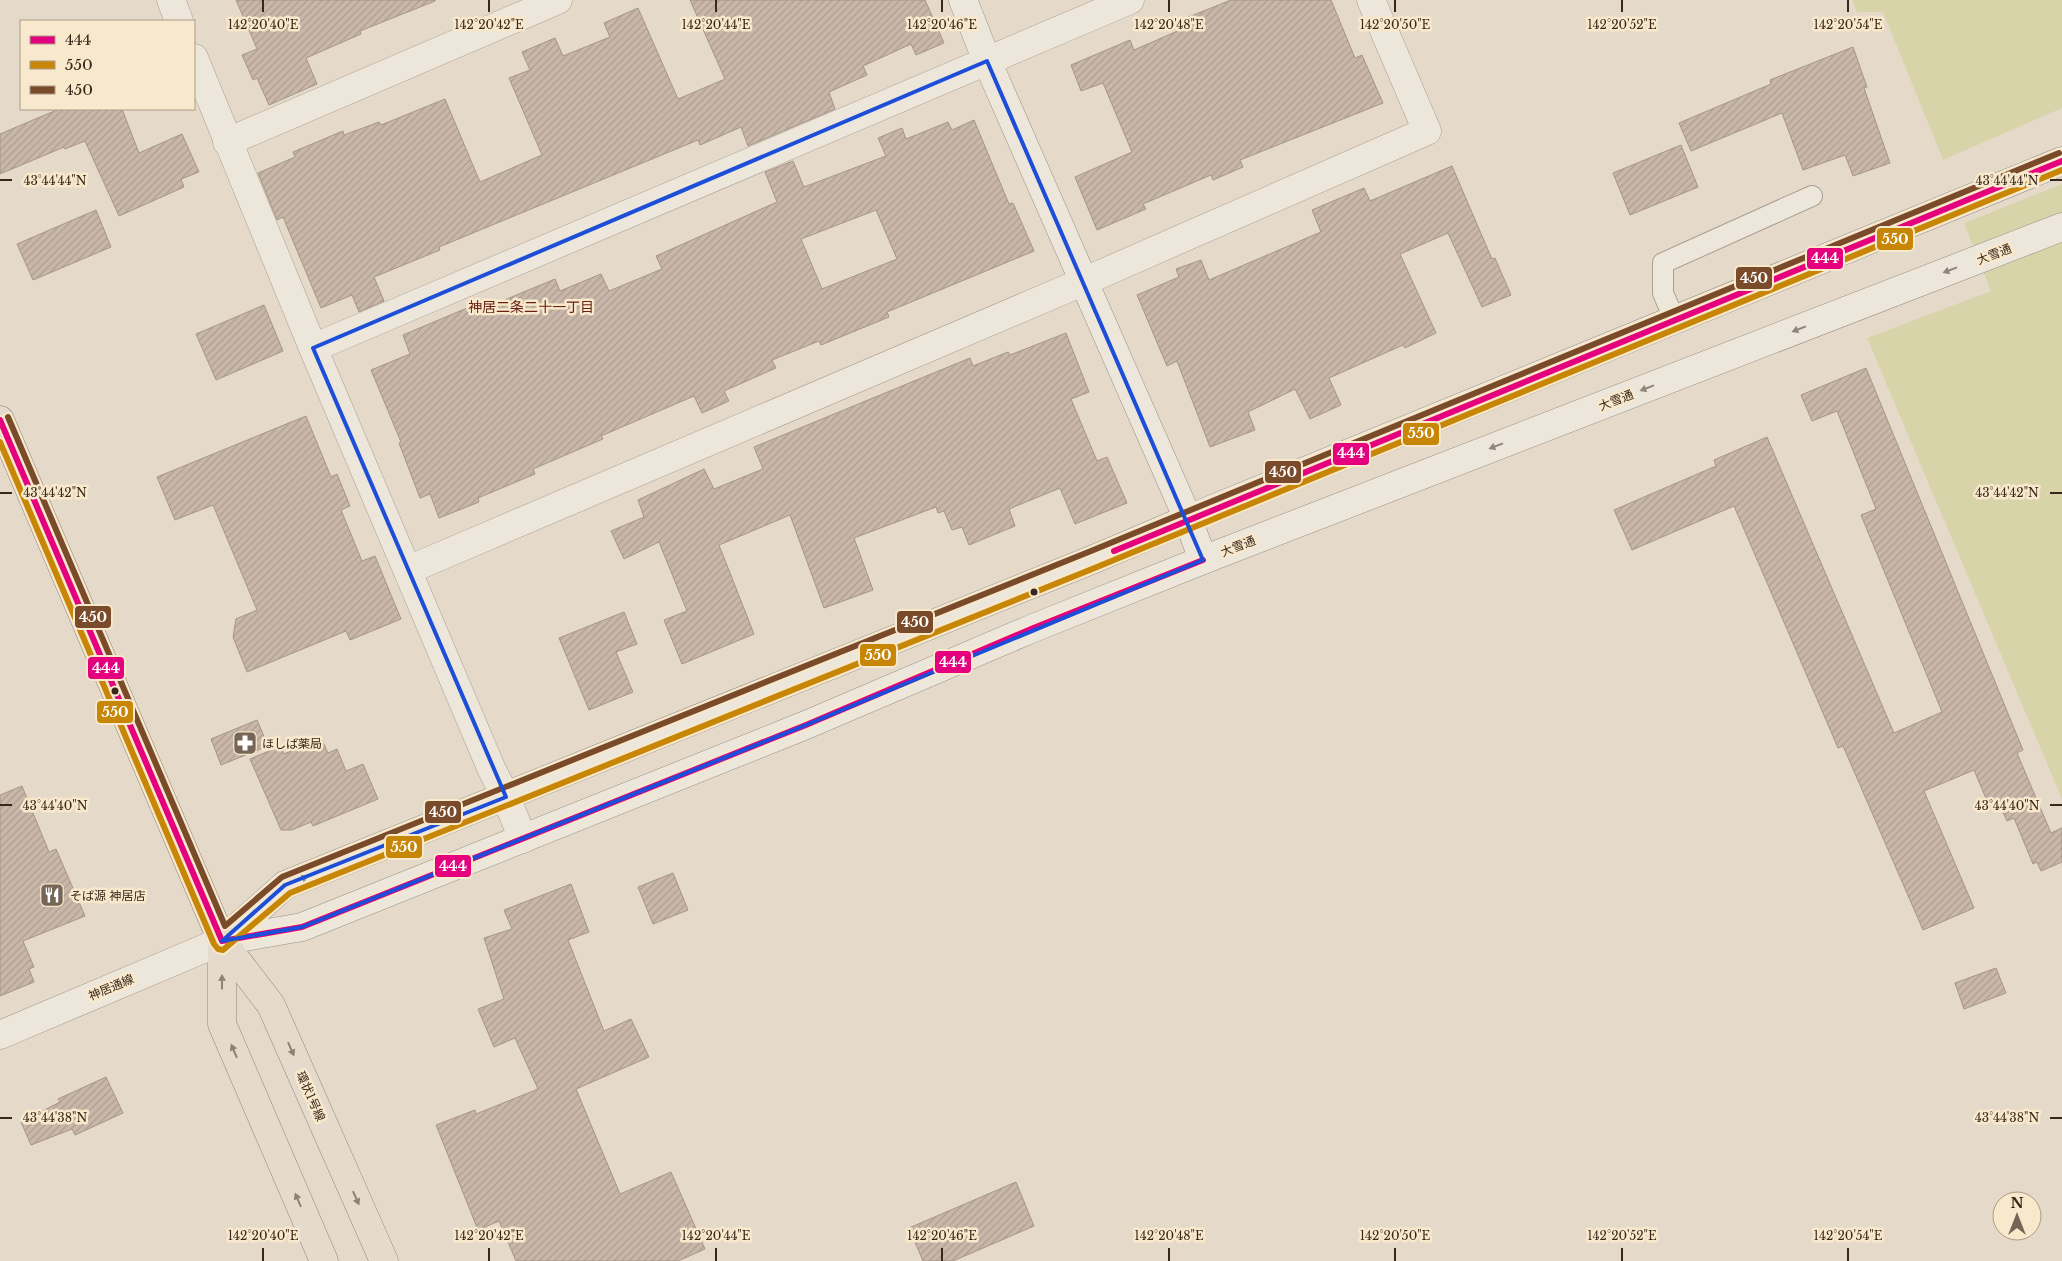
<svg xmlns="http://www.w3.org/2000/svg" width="2062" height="1261" viewBox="0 0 2062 1261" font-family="'Libre Baskerville','Noto Sans JP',serif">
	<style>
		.green { fill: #d8d4a9 }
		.building { fill: url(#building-hatch); stroke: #a59588; fill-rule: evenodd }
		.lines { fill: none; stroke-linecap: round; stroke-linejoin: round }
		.lane-casing { stroke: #a99f93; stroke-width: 22 }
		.street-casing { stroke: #a99f93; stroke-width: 29 }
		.secondary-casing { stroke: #998f83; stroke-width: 29 }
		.primary-casing { stroke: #8f8479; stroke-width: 29 }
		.lane { stroke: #ede6db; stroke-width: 20 }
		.street { stroke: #ede6db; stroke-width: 28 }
		.secondary { stroke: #ede6db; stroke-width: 28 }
		.primary { stroke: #e5dbcc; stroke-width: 28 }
		.bus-1-casing { stroke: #f8e8cc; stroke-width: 10 }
		.bus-2-casing { stroke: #f8e8cc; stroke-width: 10 }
		.bus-3-casing { stroke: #f8e8cc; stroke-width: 10 }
		.bus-1 { stroke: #e5007d; stroke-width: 6 }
		.bus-2 { stroke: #c78606; stroke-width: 6 }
		.bus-3 { stroke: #7a4b2a; stroke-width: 6 }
		.oneway { fill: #92867a }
		.oneway2 { fill: #8e8173 }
		.marked { fill: none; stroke: #1d4ed8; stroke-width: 4; stroke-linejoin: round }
		.ticks { fill: none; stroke: #38271a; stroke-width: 2 }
		.bus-dot { fill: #38271a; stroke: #f8e8cc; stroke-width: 2 }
		.labels { text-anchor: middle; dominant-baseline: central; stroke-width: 5; stroke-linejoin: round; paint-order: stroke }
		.street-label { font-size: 12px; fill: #38271a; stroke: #f8e8cc }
		.poi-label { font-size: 12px; fill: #38271a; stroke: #f8e8cc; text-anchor: start }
		.neighbourhood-label { font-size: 14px; fill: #692116; stroke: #f8e8cc }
		.ticks-label { font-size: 12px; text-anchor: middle; fill: #38271a; stroke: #f8e8cc; stroke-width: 5; stroke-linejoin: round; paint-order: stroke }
		.line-badge { stroke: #f8e8cc; stroke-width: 2 }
		.badge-label { font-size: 14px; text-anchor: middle; font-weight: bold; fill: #fff }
	</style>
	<defs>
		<pattern id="building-hatch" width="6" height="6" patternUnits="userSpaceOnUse" patternTransform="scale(1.25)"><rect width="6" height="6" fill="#c9b7a9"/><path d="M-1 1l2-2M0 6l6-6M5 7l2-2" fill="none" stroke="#ad9d91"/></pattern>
	</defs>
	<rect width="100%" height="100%" fill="#e5dac9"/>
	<g class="green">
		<path d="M1852 0H2062V108L1943 160 1883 12H1857Z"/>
		<path d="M2062 184V799L1867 338 1991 291 1964 223Z"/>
	</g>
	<g class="building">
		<path d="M236 0H435V1L360 31 361 34 306 58 317 84 269 105 257 78 253 80 242 55 257 49Z"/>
		<path d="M690 0H925L944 43 916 55 911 44 863 66 867 75 829 92 835 109 748 146 741 127 700 145 698 140 439 247 440 250 374 277 384 301 359 312 352 295 321 308 283 217 277 220 258 173 295 157 293 152 343 131 344 135 379 122 381 125 445 99 480 182 542 155 509 78 530 70 522 52 555 38 563 56 610 37 604 23 638 8 678 99 725 79Z"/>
		<path d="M1231 0H1331L1355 58 1362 55 1383 103 1240 160 1243 167 1213 180 1211 175 1143 204 1146 209 1097 230 1075 177 1132 152 1103 83 1081 91 1071 65 1130 40 1134 50 1189 26 1186 18Z"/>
		<path d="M1853 47 1867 87 1864 88 1890 163 1853 176 1845 155 1803 170 1782 113 1691 151 1679 123 1771 84 1770 80Z"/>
		<path d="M59 109H122L139 153 182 134 199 172 181 179 184 187 119 216 85 141 65 149 64 147 0 174V134Z"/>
		<path d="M974 120 1009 204 1013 203 1034 251 887 312 889 317 821 345 819 341 772 360 776 368 724 391 729 401 702 413 694 396 601 436 603 439 533 469 535 474 478 498 479 502 439 518 430 494 420 498 399 443 401 442 371 370 410 354 403 335 467 308 469 312 472 311 473 313 555 279 560 291 601 274 609 291 662 269 656 256 777 202 765 172 793 161 804 187 886 156 878 138 902 128 906 139 948 122 952 130ZM876 210 897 259 822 289 801 239Z"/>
		<path d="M1681 145 1698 187 1630 215 1613 173Z"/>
		<path d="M1452 166 1492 259 1495 258 1511 295 1482 307 1448 233 1400 254 1436 333 1405 348 1403 345 1329 378 1341 405 1310 419 1295 389 1248 412 1255 430 1210 447 1177 361 1167 366 1137 295 1179 277 1176 269 1201 260 1209 280 1321 232 1312 210 1364 188 1370 201Z"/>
		<path d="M96 210 111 247 33 280 17 244Z"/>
		<path d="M264 305 283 351 216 380 196 334Z"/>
		<path d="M1066 333 1089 392 1071 399 1097 461 1107 457 1127 503 1075 524 1060 488 1009 509 1015 526 969 545 962 527 952 530 944 511 938 513 936 507 854 538 873 590 824 608 790 515 719 545 754 634 682 664 664 620 687 611 659 542 624 559 611 531 644 517 638 500 704 469 714 489 763 469 754 447 970 358 973 366 1008 352 1010 355Z"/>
		<path d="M1866 368 2023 750 2017 753 2051 833 2062 828V862L2041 871 2037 862 2033 864 2014 818 2007 821 1999 804 1990 808 1974 770 1924 791 1974 908 1923 930 1843 746 1838 748 1734 506 1632 550 1614 510 1716 466 1714 460 1767 437 1894 733 1942 712 1861 515 1876 509 1837 411 1812 421 1801 395Z"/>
		<path d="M306 416 331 477 337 474 350 506 341 510 362 561 375 556 401 619 350 640 346 631 247 672 233 637 236 619 257 610 213 505 175 520 157 477Z"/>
		<path d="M624 612 637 644 616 652 633 692 589 710 559 638Z"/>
		<path d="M257 720 268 746 221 765 211 739Z"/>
		<path d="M321 738 328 753 337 749 346 771 363 764 378 799 313 826 311 822 292 830H281L250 759 281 746 284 754Z"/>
		<path d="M22 786 49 852 56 849 85 916 23 941 34 967 29 969 34 982 0 996V795Z"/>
		<path d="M673 873 688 910 653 924 638 887Z"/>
		<path d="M571 884 589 932 568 940 604 1031 631 1019 649 1057 576 1089 620 1194 671 1172 705 1249 678 1261H516L499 1221 478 1230 436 1125 475 1110 476 1114 538 1089 515 1038 494 1047 478 1009 504 999 484 938 512 929 504 910Z"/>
		<path d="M1996 968 2006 993 1964 1009 1955 983Z"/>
		<path d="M106 1077 123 1113 75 1135 72 1129 31 1145 21 1122 60 1102 58 1099Z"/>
		<path d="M1016 1182 1034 1226 953 1261H923L909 1228Z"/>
	</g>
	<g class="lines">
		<g class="lane-casing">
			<path id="lane" d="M1675 321 1663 293V263L1812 196"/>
		</g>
		<g class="street-casing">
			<g id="street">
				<path d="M171 0 179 21"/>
				<path d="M194 58 313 348 492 770 506 797 523 839"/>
				<path d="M227 142 558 0"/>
				<path d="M313 348 1130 0"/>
				<path d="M408 570 1085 281 1427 131 1371 0"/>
			</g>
		</g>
		<g class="secondary-casing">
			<g id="secondary">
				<path d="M963 0 987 61 1188 519 1203 560"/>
				<path d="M222 941 285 885 1094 559 1188 519 2062 161"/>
				<path d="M0 1035 222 941 302 927 806 725 1031 629 1203 560 2062 227"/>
			</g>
		</g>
		<g class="primary-casing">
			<g id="primary">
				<path d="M0 420 222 941 271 1005 384 1261"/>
				<path d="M222 941V1024L324 1261"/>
			</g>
		</g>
		<use href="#lane" class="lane"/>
		<use href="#street" class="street"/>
		<use href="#secondary" class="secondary"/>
		<use href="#primary" class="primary"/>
		<g class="bus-1-casing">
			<g id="bus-1">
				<path d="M0 420 222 941 302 927 806 725 1031 629 1203 560"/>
				<path d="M1114 551 2062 161"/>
			</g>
		</g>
		<g class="bus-2-casing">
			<path id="bus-2" d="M0 442 214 944 218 949 223 950 290 893 1097 567 2062 170"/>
		</g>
		<g class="bus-3-casing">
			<path id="bus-3" d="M8 417 225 926 282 877 1091 551 2059 153"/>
		</g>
		<use href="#bus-1" class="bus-1"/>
		<use href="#bus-2" class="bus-2"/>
		<use href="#bus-3" class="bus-3"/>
	</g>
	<defs><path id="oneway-solid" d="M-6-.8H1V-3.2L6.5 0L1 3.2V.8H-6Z" transform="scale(1.25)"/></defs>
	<g class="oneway">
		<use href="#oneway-solid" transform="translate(1950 270) rotate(159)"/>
		<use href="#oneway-solid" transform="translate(1799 329) rotate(159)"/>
		<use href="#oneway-solid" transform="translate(1647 388) rotate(159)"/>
		<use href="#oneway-solid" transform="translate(1496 446) rotate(159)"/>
		<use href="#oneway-solid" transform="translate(301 879) rotate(-22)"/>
	</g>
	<g class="oneway2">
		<use href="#oneway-solid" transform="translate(222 982) rotate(-90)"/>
		<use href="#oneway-solid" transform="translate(291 1049) rotate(66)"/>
		<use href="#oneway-solid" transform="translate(234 1051) rotate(-113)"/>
		<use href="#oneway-solid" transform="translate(356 1198) rotate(66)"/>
		<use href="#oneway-solid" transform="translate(298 1200) rotate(-113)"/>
	</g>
	<path class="marked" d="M987 61 1203 560 806 725 302 927 222 941 285 885 506 797 313 348Z"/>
	<path class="ticks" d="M263 0V12M489 0V12M716 0V12M942 0V12M1169 0V12M1395 0V12M1622 0V12M1848 0V12M0 180H12M2050 180H2062M0 493H12M2050 493H2062M0 805H12M2050 805H2062M0 1118H12M2050 1118H2062M263 1248V1261M489 1248V1261M716 1248V1261M942 1248V1261M1169 1248V1261M1395 1248V1261M1622 1248V1261M1848 1248V1261"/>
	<defs>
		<g id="pharmacy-square" transform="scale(1.25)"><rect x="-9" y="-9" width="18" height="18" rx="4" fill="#756657" stroke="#f8e8cc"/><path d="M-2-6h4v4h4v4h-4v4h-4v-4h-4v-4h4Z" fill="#fff"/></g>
		<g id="restaurant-square" transform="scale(1.25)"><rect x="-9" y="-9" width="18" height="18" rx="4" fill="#756657" stroke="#f8e8cc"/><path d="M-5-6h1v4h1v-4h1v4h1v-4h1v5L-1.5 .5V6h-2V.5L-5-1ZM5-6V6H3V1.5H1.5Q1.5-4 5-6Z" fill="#fff"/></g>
	</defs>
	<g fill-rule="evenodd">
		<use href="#pharmacy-square" x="245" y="743"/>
		<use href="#restaurant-square" x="52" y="895"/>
	</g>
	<g class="bus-dot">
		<circle cx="1034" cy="592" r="4.5"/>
		<circle cx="115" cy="691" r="4.5"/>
	</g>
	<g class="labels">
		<g class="street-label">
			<text transform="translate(1994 254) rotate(-21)">大雪通</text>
			<text transform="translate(1616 400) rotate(-21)">大雪通</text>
			<text transform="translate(1238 546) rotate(-21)">大雪通</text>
			<text transform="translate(111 987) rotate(-23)">神居通線</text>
			<text transform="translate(311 1096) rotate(66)">環状1号線</text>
		</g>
		<g class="poi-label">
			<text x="262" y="743">ほしば薬局</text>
			<text x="70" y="895">そば源 神居店</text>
		</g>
		<g class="neighbourhood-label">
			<text x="531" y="307">神居二条二十一丁目</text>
		</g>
	</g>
	<g class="ticks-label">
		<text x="263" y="29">142°20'40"E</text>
		<text x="489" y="29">142°20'42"E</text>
		<text x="716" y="29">142°20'44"E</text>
		<text x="942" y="29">142°20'46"E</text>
		<text x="1169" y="29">142°20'48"E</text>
		<text x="1395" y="29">142°20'50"E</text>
		<text x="1622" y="29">142°20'52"E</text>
		<text x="1848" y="29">142°20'54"E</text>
		<text x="55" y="185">43°44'44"N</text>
		<text x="2007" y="185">43°44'44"N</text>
		<text x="55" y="497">43°44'42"N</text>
		<text x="2007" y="497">43°44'42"N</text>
		<text x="55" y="810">43°44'40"N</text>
		<text x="2007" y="810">43°44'40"N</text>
		<text x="55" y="1122">43°44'38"N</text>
		<text x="2007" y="1122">43°44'38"N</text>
		<text x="263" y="1240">142°20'40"E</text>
		<text x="489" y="1240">142°20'42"E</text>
		<text x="716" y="1240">142°20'44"E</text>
		<text x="942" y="1240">142°20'46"E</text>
		<text x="1169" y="1240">142°20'48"E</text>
		<text x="1395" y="1240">142°20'50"E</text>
		<text x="1622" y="1240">142°20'52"E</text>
		<text x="1848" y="1240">142°20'54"E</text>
	</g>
	<g class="line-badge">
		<rect x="1876" y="227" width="38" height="24" rx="5" fill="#c78606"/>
		<rect x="1806" y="247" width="38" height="23" rx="5" fill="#e5007d"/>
		<rect x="1735" y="266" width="38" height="24" rx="5" fill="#7a4b2a"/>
		<rect x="1402" y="422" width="38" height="24" rx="5" fill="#c78606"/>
		<rect x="1332" y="442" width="38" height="24" rx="5" fill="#e5007d"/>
		<rect x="1264" y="460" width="38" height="24" rx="5" fill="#7a4b2a"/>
		<rect x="74" y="605" width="38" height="24" rx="5" fill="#7a4b2a"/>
		<rect x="896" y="610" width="38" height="24" rx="5" fill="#7a4b2a"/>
		<rect x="859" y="643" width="38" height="24" rx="5" fill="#c78606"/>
		<rect x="934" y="650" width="38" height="24" rx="5" fill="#e5007d"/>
		<rect x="87" y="656" width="38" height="24" rx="5" fill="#e5007d"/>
		<rect x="96" y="700" width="38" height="24" rx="5" fill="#c78606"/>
		<rect x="424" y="800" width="38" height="24" rx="5" fill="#7a4b2a"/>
		<rect x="385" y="835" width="38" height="24" rx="5" fill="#c78606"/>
		<rect x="434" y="854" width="38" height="24" rx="5" fill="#e5007d"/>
	</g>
	<g class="badge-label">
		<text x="1895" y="244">550</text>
		<text x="1825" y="263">444</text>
		<text x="1754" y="283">450</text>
		<text x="1421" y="438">550</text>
		<text x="1351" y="458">444</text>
		<text x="1283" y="477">450</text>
		<text x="93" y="622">450</text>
		<text x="915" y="627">450</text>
		<text x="878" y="660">550</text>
		<text x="953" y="667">444</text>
		<text x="106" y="673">444</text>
		<text x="115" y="717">550</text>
		<text x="443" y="817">450</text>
		<text x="404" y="852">550</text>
		<text x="453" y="871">444</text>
	</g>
	<rect x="20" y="20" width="175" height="90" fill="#f8e8cc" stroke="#ab9b85"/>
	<rect x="30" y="36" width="25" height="8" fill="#e5007d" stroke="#ab9b85"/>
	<text x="65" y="45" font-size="15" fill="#38271a">444</text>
	<rect x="30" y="61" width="25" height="8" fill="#c78606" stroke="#ab9b85"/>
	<text x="65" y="70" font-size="15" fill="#38271a">550</text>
	<rect x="30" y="86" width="25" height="8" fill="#7a4b2a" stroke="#ab9b85"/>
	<text x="65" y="95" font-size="15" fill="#38271a">450</text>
	<g transform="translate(2017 1216)"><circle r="24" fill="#f8e8cc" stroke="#ab9b85"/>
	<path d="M0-4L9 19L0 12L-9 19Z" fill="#756657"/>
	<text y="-8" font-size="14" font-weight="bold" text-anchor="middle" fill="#38271a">N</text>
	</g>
</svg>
